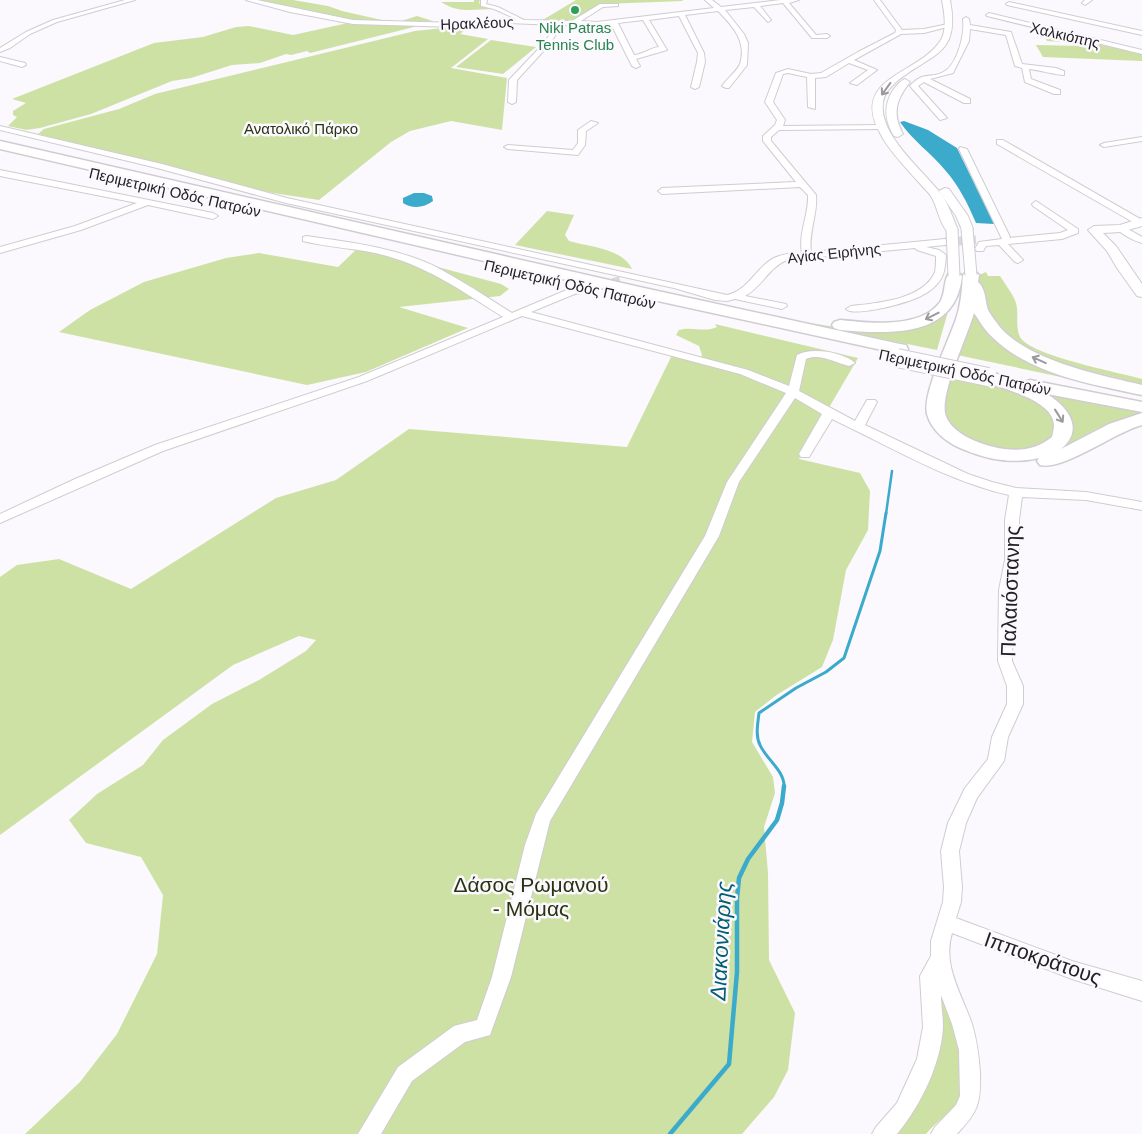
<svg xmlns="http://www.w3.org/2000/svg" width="1142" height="1134" viewBox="0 0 1142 1134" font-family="Helvetica,sans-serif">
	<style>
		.green { fill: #cde1a4 }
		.water { fill: #3caacb }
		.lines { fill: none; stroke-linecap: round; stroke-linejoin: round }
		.stream-far2 { stroke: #3caacb; stroke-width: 2.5 }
		.stream-far1 { stroke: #3caacb; stroke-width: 3 }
		.stream { stroke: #3caacb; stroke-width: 4.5 }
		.minor-tunnel { stroke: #dad7dd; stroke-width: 9; stroke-dasharray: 9 4.5; stroke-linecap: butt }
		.minor-casing { stroke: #d0ccd2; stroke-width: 2 }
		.major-casing { stroke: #d0ccd2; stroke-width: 2 }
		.highway-casing { stroke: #d0ccd2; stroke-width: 3 }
		.minor { fill: #fff; fill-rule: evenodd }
		.major { fill: #fff; fill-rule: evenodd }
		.highway { fill: #fff; fill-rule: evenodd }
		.major-bridge-casing { stroke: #d0ccd2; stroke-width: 13; stroke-linecap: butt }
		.highway-bridge-casing { stroke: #d0ccd2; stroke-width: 20; stroke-linecap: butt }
		.major-bridge { stroke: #fff; stroke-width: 11 }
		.highway-bridge { stroke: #fff; stroke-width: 18 }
		.oneway { stroke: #9b9a9c }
		.leisure-dot { fill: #2e9e5b; stroke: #fbf8fe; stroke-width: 2 }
		.labels { text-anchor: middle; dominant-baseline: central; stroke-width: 5; stroke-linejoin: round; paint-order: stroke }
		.far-street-label { font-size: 15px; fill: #211f22; stroke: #fbf8fe }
		.far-leisure-label { font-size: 15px; fill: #27864d; stroke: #fbf8fe }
		.far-park-label { font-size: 15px; fill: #293310; stroke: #fbf8fe }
		.near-street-label { font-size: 21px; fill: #211f22; stroke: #fbf8fe }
		.near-park-label { font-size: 21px; fill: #293310; stroke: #fbf8fe }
		.near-water-label { font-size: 22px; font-style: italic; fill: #005e75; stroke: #fbf8fe }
	</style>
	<rect width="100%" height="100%" fill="#fbf8fe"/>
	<g class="green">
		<path d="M258 0H293L328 6 342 11 395 23 417 16 433 21 395 23 347 20 290 9Z"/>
		<path d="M474 0H480L479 3 481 5 494 9C473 9 460 14 441 2H474Z"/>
		<path d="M576 0H682L683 1 603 4 570 23 541 21Z"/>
		<path d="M348 23 413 25 414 27 310 53 307 51 291 55 286 54 260 63 232 65 191 78 172 81 91 114 40 128 26 130 8 126 17 117 13 115V111L26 103 12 99 154 43 203 37 236 27 249 26 293 35Z"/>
		<path d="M472 25 460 34 488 39 451 68 507 78 502 130 451 121 410 131 391 142 319 200 260 191 38 134 44 129 119 109 155 94 415 31Z"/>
		<path d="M1042 32 1142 54V61L1043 57 1036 45 1083 46 1081 43 1047 41Z"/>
		<path d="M491 40 536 47 503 74 456 67Z"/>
		<path d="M547 211 574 215 565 235 569 241C589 247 622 248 632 269L515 245Z"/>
		<path d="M360 246 501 284 509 289 500 296 399 307 468 328 366 372 307 385 59 332 90 310 144 282 226 258 259 253 338 267Z"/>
		<path d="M986 272 988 276H1000C1005 284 1013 294 1016 303 1019 313 1015 327 1020 337 1031 356 1118 372 1142 379V384L1071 366 1041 356 1013 340 986 315 976 281 979 275Z"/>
		<path d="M949 308 937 350 784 319 848 329 882 331Z"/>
		<path d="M974 312 979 322 997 340 1142 394 957 355Z"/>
		<path d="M715 324 858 358 799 459 860 473 870 491 868 530 846 570 833 640 822 667 775 696 755 712 752 742 773 777 775 793 764 827 768 873 769 960 795 1013 788 1070 774 1097 742 1134H25L80 1082 117 1034 157 954 163 895 141 857 86 843 69 820 97 794 143 765 163 740 212 704 259 680 306 651 316 640 299 636 233 665 0 835V577L17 565 59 559 131 589 276 498 336 480 409 429 627 447 672 355 699 362 702 355 699 346 676 335 679 330C692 326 704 333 717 327Z"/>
		<path d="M950 375 1022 390 1054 414 1055 436 1037 449 1009 452 976 444 946 424 943 394Z"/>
		<path d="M1051 394 1142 412V415L1096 429 1063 448Z"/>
		<path d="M939 1001H945C949 1011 955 1023 958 1034 961 1045 963 1090 958 1100 951 1114 936 1121 926 1134H891Z"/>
	</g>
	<g class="water">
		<path d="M904 121 928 130 957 148 994 224 976 223C968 204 959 186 945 170 931 153 912 140 900 122Z"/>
		<path d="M414 193H424L432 196 433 201C424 208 412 209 403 203V198Z"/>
	</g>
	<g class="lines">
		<path class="stream-far2" d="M886 514 892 471"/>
		<path class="stream-far1" d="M784 787C785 771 766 759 760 745 755 735 758 723 759 713L796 688 826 672 844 658 880 551 886 513"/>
		<path class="stream" d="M670 1134 729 1064 737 972V898L739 878 748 859 777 820 782 803 784 786"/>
		<g class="minor-tunnel">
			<path d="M945 242 976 240"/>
			<path d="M573 291 620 281"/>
		</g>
		<g class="minor-casing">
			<g id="minor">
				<path d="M125 0H135L57 22 30 34 10 48 0 52V48L26 32 53 20Z"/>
				<path d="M246 0H257L353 20 457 23 516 19 494 9 481 6V0H487L486 4 498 7 524 20 572 21 600 4H618V6L603 7 581 21 597 22 714 8 705 0H712L721 7 780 0H799L789 3 816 35 827 34 830 36 827 38H812L783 3 760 6 771 20 768 22 754 7 725 10 744 34 748 43 747 65 729 88H726L722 86C727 79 737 71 740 64 747 42 733 26 718 11L685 15 704 53 705 62 699 87 695 89 691 87 697 62 698 53 679 16 649 20 667 50 636 59 640 66 636 68 632 66 611 24 597 26 562 25 549 45 517 80 516 102 512 104 508 102 509 80 544 43 556 25 509 23 457 27 353 24 290 12ZM643 20 659 47C650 48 644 54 634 55L618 23Z"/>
				<path d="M874 0H880L902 30 924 29 948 24 951 26 924 33 901 34 854 60 877 70 857 85 850 83 868 70 849 63 826 77 815 78V109L808 107 807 77 788 73 783 74 773 102 785 120 783 126 881 125H884V129L779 130 771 137V141L816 195C818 214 808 233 811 252L945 239 950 242 945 245 926 247 939 250 946 255C945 266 945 276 937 284 931 291 922 296 914 299 902 304 854 317 846 309L851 306C877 303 923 300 935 272 936 267 936 261 936 256L917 250 915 248 787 260C769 267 762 287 745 296L786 304 787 306 782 309 735 299 727 301 715 300 674 288 286 203 157 168 0 130V126L162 164 287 198 727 295C749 290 755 268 774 258 783 254 792 253 802 253 798 233 809 215 808 195L800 187 662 194 658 191 662 188 796 182 763 141V136L775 125 777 120 765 102 776 73 788 69 811 74 821 73 858 52 895 33 896 30Z"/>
				<path d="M1085 0H1092L1085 5 1082 3Z"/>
				<path d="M1009 2 1142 31V35L1007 5 1006 4Z"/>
				<path d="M989 13 1142 50V54L987 16 986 15Z"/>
				<path d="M966 17 969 19 970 25 1011 32 1022 64 1056 68 1064 71V75C1057 75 1038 70 1029 69L1031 79 1060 90V94H1054L1025 82 1022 68 1015 66 1006 35 970 29 969 41 953 73 930 79 970 99V103H964L924 82 918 86 947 118 940 120 910 86C924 70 931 80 945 71 958 63 965 33 963 19Z"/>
				<path d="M0 57 25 63 26 65 22 67 0 61Z"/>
				<path d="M591 121 598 123 586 131 585 145 578 155 508 149 504 147 508 145 573 150 578 143V130Z"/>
				<path d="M1142 137V141L1104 147 1100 145 1104 143Z"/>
				<path d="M997 140H1003L1142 220V226L1138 225 997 144Z"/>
				<path d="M960 147 967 149 1010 237 1009 238 1060 233 1068 230 1033 206 1032 204 1036 201 1078 229V233L1062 239 1008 244 1023 260 1018 263 1015 262 999 245 986 246 983 251H977L975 249 979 242 1002 239 959 149Z"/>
				<path d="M0 170 213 213 218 216 213 219 148 205 81 230 0 253V247L75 226 137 203 0 176Z"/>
				<path d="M1121 225 1142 237V243C1132 240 1123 235 1116 228Z"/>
				<path d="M306 236C349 242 401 248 440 269 464 282 488 298 512 313L569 289H577V293L531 312 748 370 789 386 797 355C811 347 843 352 855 363L849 366C835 363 820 353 806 359L799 391 855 421 867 400H875L877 402 865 425 968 474 992 482 1016 488 1086 492 1142 502V510L1086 500 1022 497 1019 520V560L1013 590 1012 661 1023 686V704L1008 737 1004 761 977 798 966 823 959 851 962 887 961 902 956 918 1072 961 1142 981V1001L1072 979 952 933C942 966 962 994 972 1024 977 1041 979 1056 980 1073 981 1103 978 1112 957 1134H931L935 1127 956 1105 960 1096 959 1050 952 1024 941 995C941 1005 943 1016 943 1026 942 1062 920 1107 897 1134H872L876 1127 897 1103 917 1059 923 1027 920 976 931 956V941L943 902 944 887 941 851 948 823 965 788 988 759 992 737 1007 704V686L998 661 999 590 1005 560V520L1009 495C947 481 889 446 832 419L809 457H801L799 454 822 414 795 398 739 482 719 536 550 821 511 977 490 1035 465 1042 412 1081 381 1134H358L398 1067 454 1026 477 1020 492 977 525 845 536 814 705 536 727 482 786 393 740 374 522 316 367 381 163 451 0 523V514L75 479 155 445 359 377 503 317C465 293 430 268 387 256 359 248 330 248 303 241V237Z"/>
			</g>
		</g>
		<g class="major-casing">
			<g id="major">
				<path d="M942 0H950C961 57 930 53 895 83 890 88 884 94 883 102 878 135 923 170 942 195 949 205 953 219 958 230L952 234C941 231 938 208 932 198 930 194 926 190 923 187 910 172 888 150 880 133 849 75 922 75 942 38 947 27 944 11 942 0Z"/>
				<path d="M905 79 910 82C896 100 892 113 903 134L898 137 894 136C885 121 883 106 893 90 897 85 900 81 905 79Z"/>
				<path d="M945 188 949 189 968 216 973 229 971 232H963L956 216 939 191Z"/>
				<path d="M1142 218V226L1121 232 1103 233 1116 246 1142 284V297L1137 296 1117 268 1107 251 1088 230 1094 226 1120 225Z"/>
			</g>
		</g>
		<g class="highway-casing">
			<g id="highway">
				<path d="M0 141 644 288 900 344 906 345 908 349 906 353 900 354 644 298 0 149Z"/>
				<path d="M971 270 976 272 979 275 978 282C986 289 985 301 988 310 991 316 996 321 999 326 1028 361 1100 375 1142 385V395C1091 384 1028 374 990 335 984 329 979 320 974 313 967 337 941 391 945 413 949 432 977 443 994 447 1014 452 1035 451 1052 437 1053 433 1054 428 1054 425 1053 400 1001 388 982 381L979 377 982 373 988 372 994 373 1022 383 1030 380 1142 402V412L1047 394C1068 407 1085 429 1061 449L1109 424 1142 413V425C1115 432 1063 471 1040 465L1037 461 1039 458C1014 464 989 460 965 450 949 444 932 432 927 414 922 393 950 339 957 316 961 303 962 289 963 275L966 272Z"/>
				<path d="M954 271 959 273 962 276C956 339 888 334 840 330L834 328 832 325 834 322 840 320C868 323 921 329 940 302 946 293 943 281 949 273Z"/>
			</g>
		</g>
		<use href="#minor" class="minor"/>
		<use href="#major" class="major"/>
		<use href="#highway" class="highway"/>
		<g class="major-bridge-casing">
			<g id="major-bridge">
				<path d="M967 229 971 275"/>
				<path d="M952 230 954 276"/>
			</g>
		</g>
		<g class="highway-bridge-casing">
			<path id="highway-bridge" d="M897 358 988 377"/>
		</g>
		<use href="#major-bridge" class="major-bridge"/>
		<use href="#highway-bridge" class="highway-bridge"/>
	</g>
	<defs><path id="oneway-shaft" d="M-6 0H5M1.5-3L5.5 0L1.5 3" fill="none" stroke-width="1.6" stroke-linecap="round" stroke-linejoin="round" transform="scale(1.25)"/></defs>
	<g class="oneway">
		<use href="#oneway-shaft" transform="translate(886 89) rotate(126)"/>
		<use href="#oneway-shaft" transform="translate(932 316) rotate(153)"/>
		<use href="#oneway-shaft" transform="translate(1039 360) rotate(-156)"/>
		<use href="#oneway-shaft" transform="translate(1059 416) rotate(58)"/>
	</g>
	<circle class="leisure-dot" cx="575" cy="10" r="5"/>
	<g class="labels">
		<g class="far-street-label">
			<text transform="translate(477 23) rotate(-2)">Ηρακλέους</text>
			<text transform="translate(1065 35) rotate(13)">Χαλκιόπης</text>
			<text transform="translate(175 192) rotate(13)">Περιμετρική Οδός Πατρών</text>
			<text transform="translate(834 253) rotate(-6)">Αγίας Ειρήνης</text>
			<text transform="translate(570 284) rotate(13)">Περιμετρική Οδός Πατρών</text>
			<text transform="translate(965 372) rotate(12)">Περιμετρική Οδός Πατρών</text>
		</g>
		<g class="far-leisure-label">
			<text x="575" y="27">Niki Patras<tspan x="575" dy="17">Tennis Club</tspan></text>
		</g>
		<g class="far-park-label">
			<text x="301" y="128">Ανατολικό Πάρκο</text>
		</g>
		<g class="near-street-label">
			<text transform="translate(1010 591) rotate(-88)">Παλαιόστανης</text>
			<text transform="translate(1043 958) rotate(19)">Ιπποκράτους</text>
		</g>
		<g class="near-park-label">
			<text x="531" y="884">Δάσος Ρωμανού<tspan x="531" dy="24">- Μόμας</tspan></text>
		</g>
		<g class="near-water-label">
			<text transform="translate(721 941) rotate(-87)">Διακονιάρης</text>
		</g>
	</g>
</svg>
